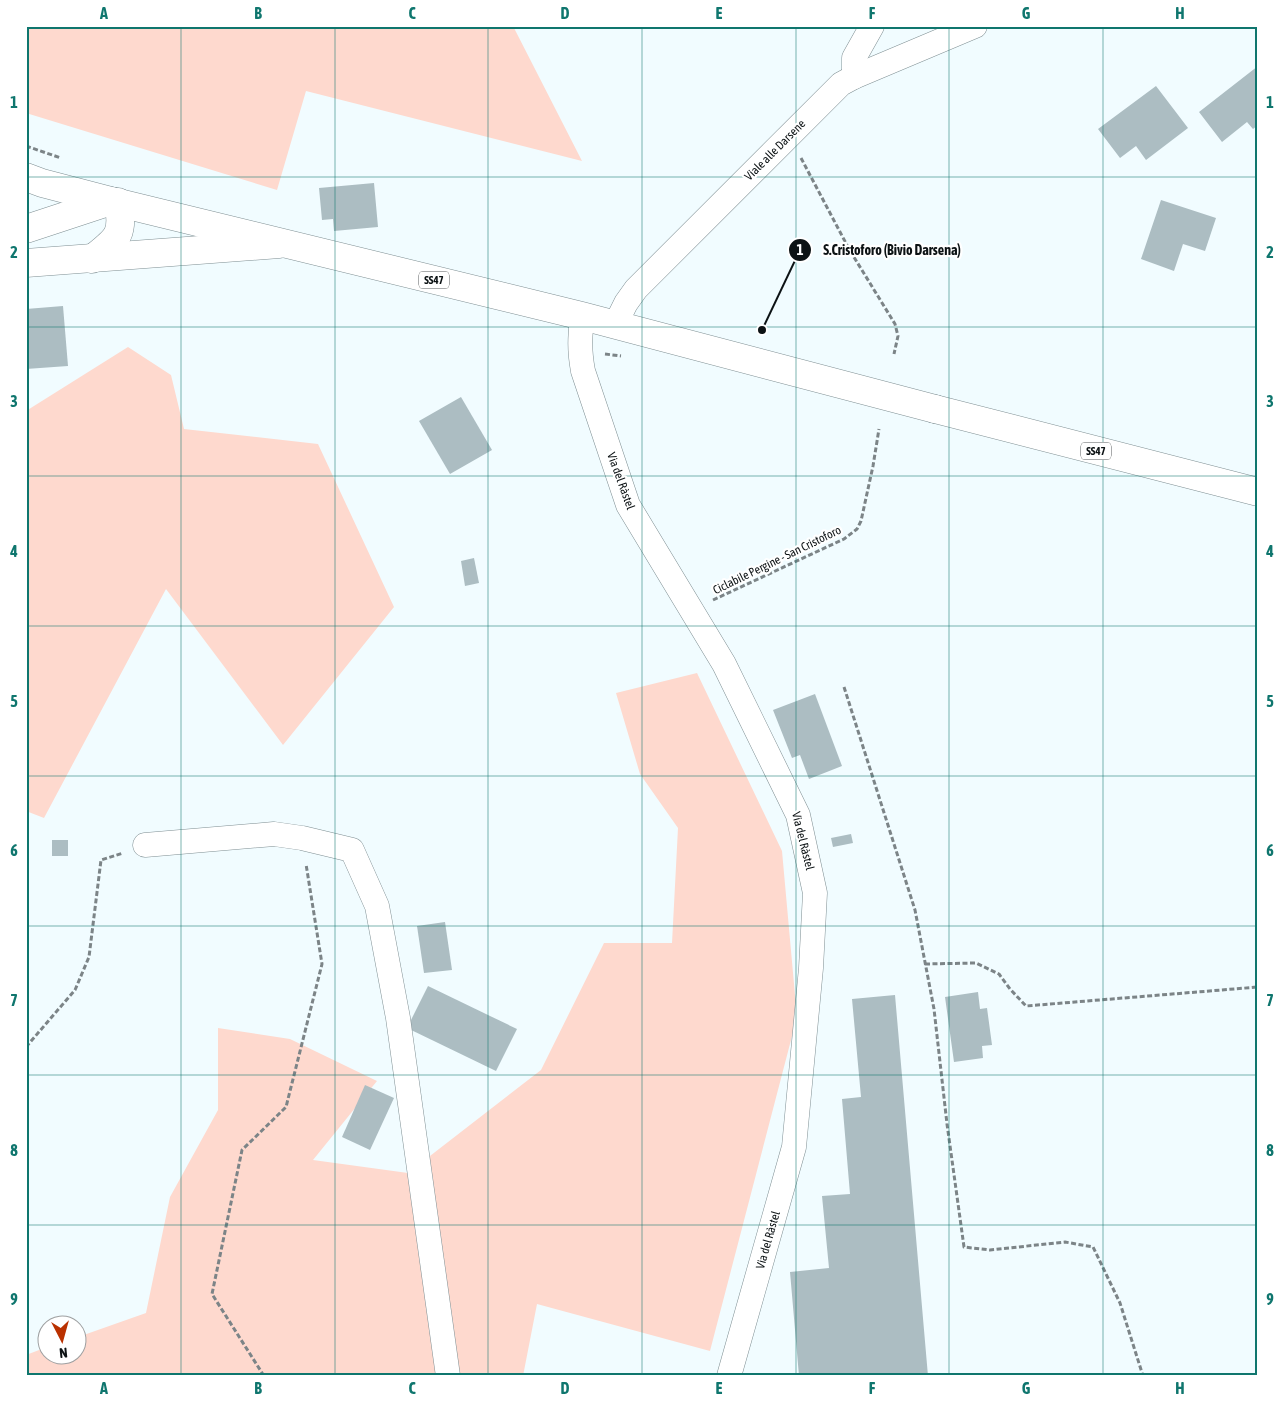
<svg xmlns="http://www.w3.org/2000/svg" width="1284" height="1402" viewBox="0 0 1284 1402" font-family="'Asap Condensed',sans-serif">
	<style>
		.green { fill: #fed9ce }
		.building { fill: #acbdc2 }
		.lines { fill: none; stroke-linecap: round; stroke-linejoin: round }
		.street-casing { stroke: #7f8f93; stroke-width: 25 }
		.secondary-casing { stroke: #7f8f93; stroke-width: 29 }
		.primary-casing { stroke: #7f8f93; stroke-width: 29 }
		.highway-casing { stroke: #7f8f93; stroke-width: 29 }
		.path { stroke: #7c8487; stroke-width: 3; stroke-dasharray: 5 2.5; stroke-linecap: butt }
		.street { stroke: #fff; stroke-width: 24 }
		.secondary { stroke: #fff; stroke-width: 28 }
		.primary { stroke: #fff; stroke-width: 28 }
		.highway { stroke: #fff; stroke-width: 28 }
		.grid { fill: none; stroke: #0f766e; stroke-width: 1; stroke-opacity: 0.55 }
		.labels { text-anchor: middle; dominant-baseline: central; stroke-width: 4.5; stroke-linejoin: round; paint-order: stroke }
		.shield { fill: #fff; stroke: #55595a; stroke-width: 1 }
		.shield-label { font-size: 11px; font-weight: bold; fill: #0c1214 }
		.street-label { font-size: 12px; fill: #0c1214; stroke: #fff }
		.leader { fill: none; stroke: #0c1214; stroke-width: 2 }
		.callout-dot { fill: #0c1214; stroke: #fff; stroke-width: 2 }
		.mark-label { font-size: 15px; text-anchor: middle; font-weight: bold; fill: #fff }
		.callout-label { font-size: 14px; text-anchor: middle; font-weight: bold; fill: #0c1214; stroke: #fff; stroke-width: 4.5; stroke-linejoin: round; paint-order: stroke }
		.neatline { fill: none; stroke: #0f766e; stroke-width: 2 }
		.grid-label { font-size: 16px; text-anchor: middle; font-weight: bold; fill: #0f766e }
	</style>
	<rect width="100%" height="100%" fill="#f1fcff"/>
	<g class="green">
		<path d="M26 26H513L582 161 306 91 277 190 26 113Z"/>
		<path d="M128 347 171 375 184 429 318 444 394 607 283 745 166 589 44 818 26 811V411Z"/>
		<path d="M697 673 782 851 797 1017 710 1351 537 1304 523 1376H26V1355L47 1347 48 1354H78V1337L146 1313 170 1197 218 1110V1028L290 1039 377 1081 313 1160 408 1173 541 1070 604 943H672L678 828 640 774 616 693Z"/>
	</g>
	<g class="building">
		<path d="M1258 66V125L1253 129 1247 122 1222 142 1199 112Z"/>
		<path d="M1156 86 1188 128 1146 160 1136 146 1120 158 1098 129Z"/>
		<path d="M374 183 378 227 334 231 333 219 322 220 319 188Z"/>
		<path d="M1161 200 1216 218 1205 251 1183 244 1174 271 1141 259Z"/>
		<path d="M63 306 68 366 26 369V309Z"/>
		<path d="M461 397 492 450 450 474 419 421Z"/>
		<path d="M474 558 479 583 465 586 461 561Z"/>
		<path d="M815 694 842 766 809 779 800 755 792 758 773 710Z"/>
		<path d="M851 834 853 843 833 847 831 838Z"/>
		<rect x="52" y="840" width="16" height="16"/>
		<path d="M445 922 452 970 424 973 417 926Z"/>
		<path d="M428 986 517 1029 496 1071 407 1028Z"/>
		<path d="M978 992 980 1009 987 1008 992 1045 982 1046 983 1058 954 1062 945 997Z"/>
		<path d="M895 995 928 1376H799L790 1272 829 1268 822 1196 850 1194 842 1099 861 1097 852 999Z"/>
		<path d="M365 1085 394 1098 370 1150 342 1137Z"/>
	</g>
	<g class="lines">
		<g class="street-casing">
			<g id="street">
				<path d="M854 77V58L872 26"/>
				<path d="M582 316C580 338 579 349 583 371L628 505 724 664 798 815 815 893 811 968 794 1147 729 1376"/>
				<path d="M615 325 626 303 636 289 841 84 854 77 975 26"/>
				<path d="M145 845 274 834 302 838 352 850 377 906 398 1018 448 1376"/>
			</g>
		</g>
		<g class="secondary-casing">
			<g id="secondary">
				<path d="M26 229 111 201"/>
				<path d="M92 259C117 239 125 235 118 202"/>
				<path d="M26 263 279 244"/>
			</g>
		</g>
		<g class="primary-casing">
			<path id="primary" d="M26 177 42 183 111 201 582 316 935 409"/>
		</g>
		<g class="highway-casing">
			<path id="highway" d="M935 409 1258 492"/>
		</g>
		<g class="path">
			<path d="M26 146 61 158"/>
			<path d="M801 158 849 249 895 324 898 336 894 354"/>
			<path d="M605 354 621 356"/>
			<path d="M713 600 844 539 857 529 861 521 873 466 879 429"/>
			<path d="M844 687 915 910 934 1009 947 1124 964 1247 990 1250 1065 1242 1093 1247 1120 1303 1143 1376"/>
			<path d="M925 964 976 963 999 974 1010 989 1026 1006 1258 987"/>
			<path d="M26 1047 75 990 89 957 101 860 123 853"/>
			<path d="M264 1376 212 1294 242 1150 286 1107 322 964 306 864"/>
		</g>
		<use href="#street" class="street"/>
		<use href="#secondary" class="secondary"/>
		<use href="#primary" class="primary"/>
		<use href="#highway" class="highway"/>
	</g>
	<path class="grid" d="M181 26V1376M335 26V1376M488 26V1376M642 26V1376M796 26V1376M949 26V1376M1103 26V1376M26 177H1258M26 327H1258M26 476H1258M26 626H1258M26 776H1258M26 926H1258M26 1075H1258M26 1225H1258"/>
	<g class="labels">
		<g class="shield">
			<rect x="419" y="271.5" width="30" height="17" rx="4"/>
			<rect x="1081" y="442.5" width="30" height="17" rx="4"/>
		</g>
		<g class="shield-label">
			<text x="434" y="280">SS47</text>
			<text x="1096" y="451">SS47</text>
		</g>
		<g class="street-label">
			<text transform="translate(775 150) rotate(-45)">Viale alle Darsene</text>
			<text transform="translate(621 481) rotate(70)">Via del Ràstel</text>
			<text transform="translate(777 560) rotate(-26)">Ciclabile Pergine - San Cristoforo</text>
			<text transform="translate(803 841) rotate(76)">Via del Ràstel</text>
			<text transform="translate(768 1240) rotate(-74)">Via del Ràstel</text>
		</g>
	</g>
	<path class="leader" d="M762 330L800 250"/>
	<g class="callout-dot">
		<circle cx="762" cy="330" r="5"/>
		<circle cx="800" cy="250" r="12"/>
	</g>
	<g class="mark-label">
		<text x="800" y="255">1</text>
	</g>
	<g class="callout-label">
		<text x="892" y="255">S.Cristoforo (Bivio Darsena)</text>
	</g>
	<rect width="1284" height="1402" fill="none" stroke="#ffffff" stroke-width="55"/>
	<g transform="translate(62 1340) rotate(174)"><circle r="24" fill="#ffffff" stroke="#9ea0a1"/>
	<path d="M0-4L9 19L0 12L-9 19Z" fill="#ba3100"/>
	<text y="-8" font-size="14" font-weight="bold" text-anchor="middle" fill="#0c1214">N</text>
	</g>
	<rect x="28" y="28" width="1228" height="1346" class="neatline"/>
	<g class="grid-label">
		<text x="104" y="19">A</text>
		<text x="258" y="19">B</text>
		<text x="412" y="19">C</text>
		<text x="565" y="19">D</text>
		<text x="719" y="19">E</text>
		<text x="872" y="19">F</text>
		<text x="1026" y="19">G</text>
		<text x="1180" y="19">H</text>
		<text x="14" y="108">1</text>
		<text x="1270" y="108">1</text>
		<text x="14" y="258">2</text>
		<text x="1270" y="258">2</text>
		<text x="14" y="407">3</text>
		<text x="1270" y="407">3</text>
		<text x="14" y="557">4</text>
		<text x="1270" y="557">4</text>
		<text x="14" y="707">5</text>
		<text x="1270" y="707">5</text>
		<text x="14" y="856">6</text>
		<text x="1270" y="856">6</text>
		<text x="14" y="1006">7</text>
		<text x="1270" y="1006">7</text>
		<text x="14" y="1156">8</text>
		<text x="1270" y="1156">8</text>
		<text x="14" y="1305">9</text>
		<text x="1270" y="1305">9</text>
		<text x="104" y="1394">A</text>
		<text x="258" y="1394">B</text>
		<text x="412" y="1394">C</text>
		<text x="565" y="1394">D</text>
		<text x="719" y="1394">E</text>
		<text x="872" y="1394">F</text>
		<text x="1026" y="1394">G</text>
		<text x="1180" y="1394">H</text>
	</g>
</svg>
